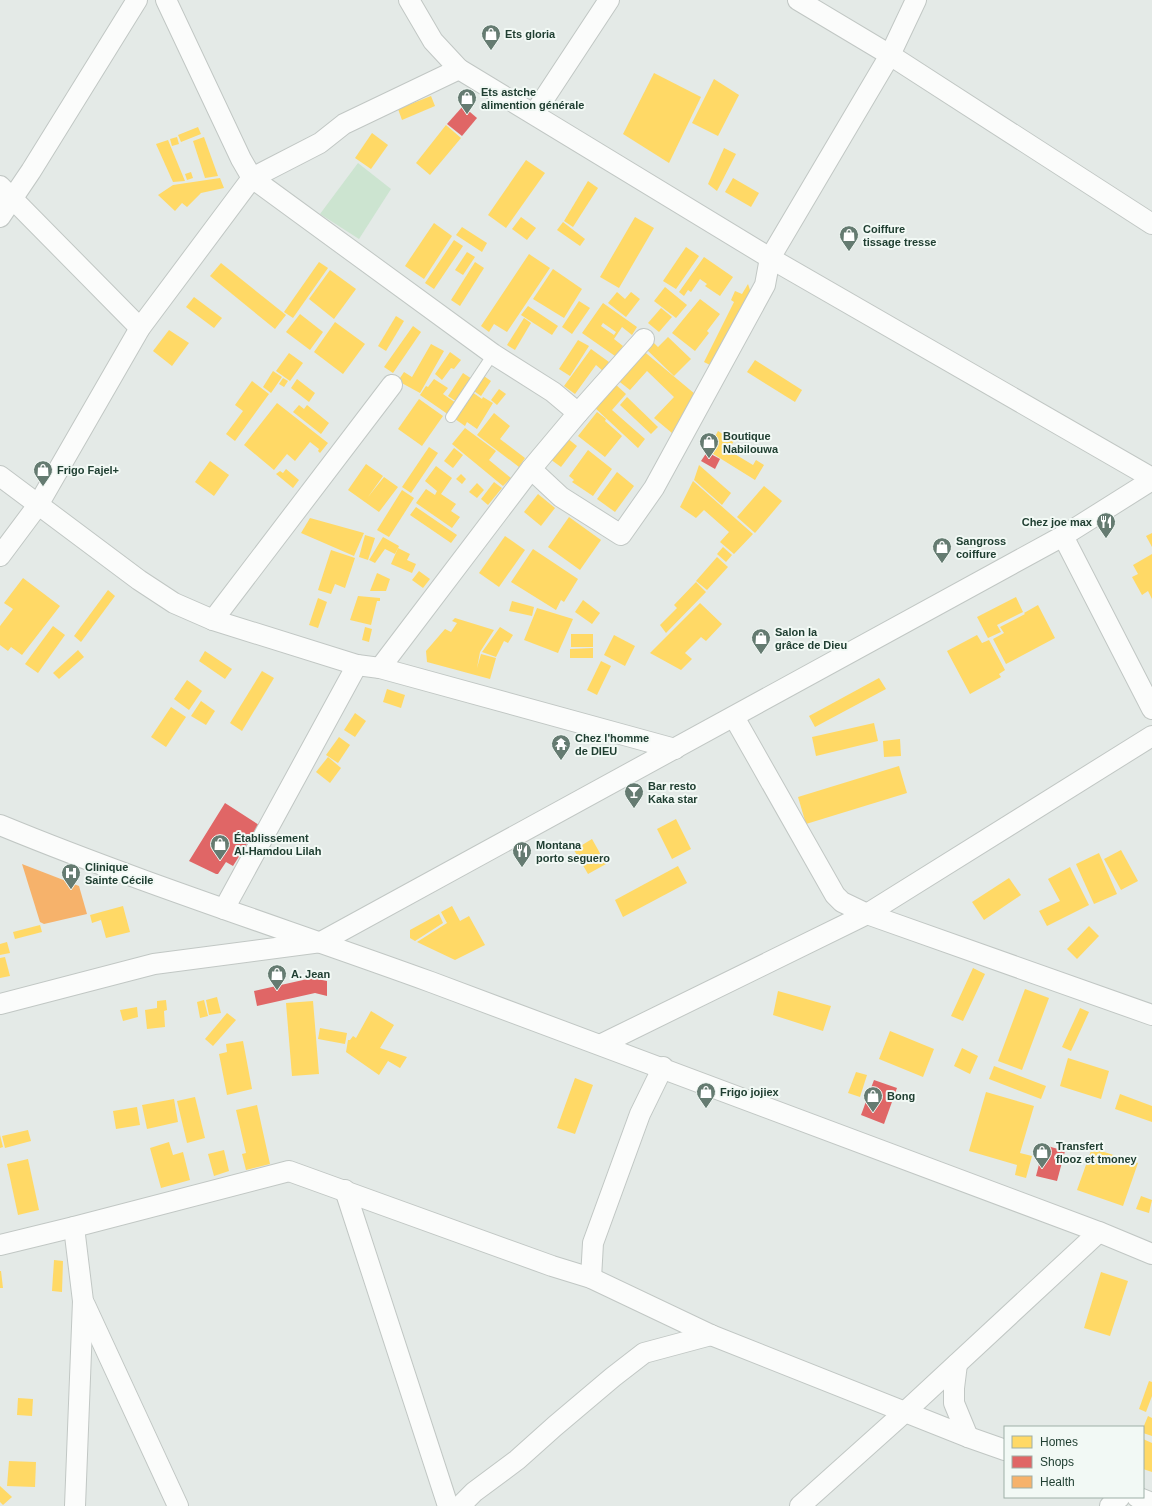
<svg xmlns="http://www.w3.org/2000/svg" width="1152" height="1506" viewBox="0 0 1152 1506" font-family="Helvetica,sans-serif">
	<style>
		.green { fill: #cce4d0 }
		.homes { fill: #ffd966; fill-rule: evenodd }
		.shops { fill: #e06666 }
		.health { fill: #f6b26b }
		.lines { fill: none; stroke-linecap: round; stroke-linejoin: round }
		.service-casing { stroke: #c1c7c4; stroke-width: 12 }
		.minor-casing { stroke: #c1c7c4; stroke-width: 22 }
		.service { stroke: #fbfcfb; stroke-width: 10 }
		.minor { stroke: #fbfcfb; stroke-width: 20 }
		.labels { text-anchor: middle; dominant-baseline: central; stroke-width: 4; stroke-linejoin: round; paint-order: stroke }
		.poi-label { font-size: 11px; font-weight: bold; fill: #203f32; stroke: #f2f9f5; text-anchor: start }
	</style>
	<rect width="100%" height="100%" fill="#e4eae7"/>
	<path class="green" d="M358 163 391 189 359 239 320 214Z"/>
	<g class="homes">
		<path d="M654 73 701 97 669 163 623 134Z"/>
		<path d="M714 79 739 95 718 136 692 123Z"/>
		<path d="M431 96 435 106 402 120 398 109Z"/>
		<path d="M446 125 461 138 430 175 416 163Z"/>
		<path d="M198 127 201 134 181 142 178 135Z"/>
		<path d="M372 133 388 145 371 169 355 158Z"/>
		<path d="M177 137 179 144 172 146 170 139Z"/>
		<path d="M204 137 218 176 205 178 193 141Z"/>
		<path d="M168 140 185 181 173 182 156 144Z"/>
		<path d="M724 148 736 154 717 191 708 184Z"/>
		<path d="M526 160 545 173 506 228 488 215Z"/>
		<path d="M191 172 193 178 187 180 185 174Z"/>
		<path d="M220 178 224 188 201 193 187 207 182 203 175 211 158 195 173 185Z"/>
		<path d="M733 178 759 193 751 207 725 192Z"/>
		<path d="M588 181 598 188 573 227 564 221Z"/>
		<path d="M521 217 536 228 527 240 512 229Z"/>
		<path d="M635 217 654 228 619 288 600 277Z"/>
		<path d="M563 222 585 239 580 246 557 230Z"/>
		<path d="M434 223 452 236 424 279 405 266Z"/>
		<path d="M462 227 487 243 482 252 456 235Z"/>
		<path d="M454 240 463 246 434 289 425 283Z"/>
		<path d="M686 247 699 256 676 289 663 281Z"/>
		<path d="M467 252 475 257 463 275 455 270Z"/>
		<path d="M529 254 550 268 507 332 494 324 489 332 481 326Z"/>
		<path d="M704 257 733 277 720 296 705 286 707 284 700 279 691 292 688 290 684 296 679 292Z"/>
		<path d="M319 262 328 268 293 318 284 312Z"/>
		<path d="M475 262 484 268 460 306 451 300Z"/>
		<path d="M221 263 286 315 275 329 210 276Z"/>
		<path d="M553 269 582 289 564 318 533 299Z"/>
		<path d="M330 270 356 289 334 319 309 299Z"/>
		<path d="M748 284 751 293 714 367 704 362 734 302 731 300 735 291 742 294Z"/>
		<path d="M665 287 687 305 676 318 654 301Z"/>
		<path d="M617 292 625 299 631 292 640 299 626 317 608 303Z"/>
		<path d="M194 297 222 318 214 328 186 307Z"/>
		<path d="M700 299 720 314 707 331 709 333 695 351 672 333Z"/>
		<path d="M579 301 590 308 572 334 562 327Z"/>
		<path d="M603 303 637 327 632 335 622 327 614 339 623 346 615 356 582 333ZM603 323 616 332 614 335 601 326Z"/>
		<path d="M528 306 558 326 552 335 521 315Z"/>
		<path d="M661 308 672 317 659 332 648 323Z"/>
		<path d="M300 314 323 332 310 350 286 332Z"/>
		<path d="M396 316 404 321 386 351 378 346Z"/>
		<path d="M524 318 531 323 515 350 507 345Z"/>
		<path d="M335 322 365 344 343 374 314 352Z"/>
		<path d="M413 326 421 332 393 373 384 367Z"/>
		<path d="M169 330 189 343 172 366 153 351Z"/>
		<path d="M668 337 691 359 674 376 645 348 652 341 658 347Z"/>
		<path d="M578 340 589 346 570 376 559 369Z"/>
		<path d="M431 344 444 351 420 393 398 381 404 372 412 377Z"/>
		<path d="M591 349 609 362 603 371 596 365 575 394 564 386Z"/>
		<path d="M641 349 695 394 672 433 654 418 674 397 647 371 630 390 616 379Z"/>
		<path d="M450 352 461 360 454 369 451 368 442 380 435 374Z"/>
		<path d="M289 353 303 363 290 381 276 371Z"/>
		<path d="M755 360 802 390 795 402 747 372Z"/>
		<path d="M273 371 282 377 271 393 263 387Z"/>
		<path d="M463 373 472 379 457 402 448 396Z"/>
		<path d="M481 374 491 381 481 396 471 389Z"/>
		<path d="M283 378 288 381 284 387 279 384Z"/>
		<path d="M297 379 315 393 309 402 291 388Z"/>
		<path d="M434 379 448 388 443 394 456 403 449 415 420 395 426 386 428 387Z"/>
		<path d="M252 381 269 394 235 441 226 434 243 411 235 405Z"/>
		<path d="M614 383 626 394 612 410 645 439 638 448 594 407Z"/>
		<path d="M499 389 506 394 497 405 491 400Z"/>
		<path d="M472 392 482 399 483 397 493 403 477 429 467 422 465 426 455 419Z"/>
		<path d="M627 397 658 427 651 434 620 405Z"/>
		<path d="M419 399 443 416 422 446 398 429Z"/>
		<path d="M277 403 328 443 320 453 318 451 319 449 310 442 295 461 287 454 274 470 244 445Z"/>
		<path d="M299 405 304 409 307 405 329 423 321 434 293 412Z"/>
		<path d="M597 412 606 419 605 421 622 436 605 457 578 436Z"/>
		<path d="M494 413 510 426 500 439 525 458 519 467 477 435Z"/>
		<path d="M465 428 496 451 489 460 511 478 503 486 452 444Z"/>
		<path d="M718 431 734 441 728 450 753 465 756 460 764 465 755 480 710 452 709 448Z"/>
		<path d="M567 438 577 446 561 467 550 459Z"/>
		<path d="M429 447 438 453 411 493 402 487Z"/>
		<path d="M454 448 463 455 453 468 444 461Z"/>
		<path d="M588 450 612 469 593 496 572 482 574 480 569 476Z"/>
		<path d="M210 461 229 475 214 496 195 482Z"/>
		<path d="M366 464 383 476 368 497 384 477 398 487 379 512 348 490Z"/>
		<path d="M699 465 731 493 722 505 694 480Z"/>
		<path d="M436 466 452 478 441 494 456 504 451 511 460 517 452 528 416 503 426 489 435 495 437 491 425 481Z"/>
		<path d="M286 469 299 480 293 488 276 474 280 471 283 473Z"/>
		<path d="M617 472 634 486 615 512 597 499Z"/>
		<path d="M461 474 466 479 462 484 456 479Z"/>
		<path d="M693 481 753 534 734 554 720 542 729 532 704 510 696 518 680 507Z"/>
		<path d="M494 482 502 488 488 505 481 499Z"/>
		<path d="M477 483 484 490 477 498 469 492Z"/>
		<path d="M764 486 782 501 755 533 737 517Z"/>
		<path d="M402 490 414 498 389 537 377 530Z"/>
		<path d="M538 494 555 508 541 526 524 512Z"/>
		<path d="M416 507 457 535 451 543 410 515Z"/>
		<path d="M569 517 601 540 580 570 548 547Z"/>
		<path d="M310 518 364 533 354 556 301 533Z"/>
		<path d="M1152 533V547L1146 536Z"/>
		<path d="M365 535 375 538 368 560 359 557Z"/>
		<path d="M505 536 525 550 499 587 479 573Z"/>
		<path d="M383 537 399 546 395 554 385 549 375 563 369 560Z"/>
		<path d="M723 547 732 555 726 562 717 554Z"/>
		<path d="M398 548 410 554 407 560 416 564 412 573 391 564Z"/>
		<path d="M533 549 578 579 564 602 561 600 556 610 511 582Z"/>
		<path d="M331 550 355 558 345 588 335 584 331 594 318 590Z"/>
		<path d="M1152 554V599L1148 591 1142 595 1132 577 1138 574 1133 565Z"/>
		<path d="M717 557 728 567 707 590 696 581Z"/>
		<path d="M419 571 430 579 423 588 412 580Z"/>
		<path d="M377 573 390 579 386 591H370Z"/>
		<path d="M23 578 60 606 22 655 11 647 8 651 0 645V626L13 609 4 603Z"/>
		<path d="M696 582 706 592 666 633 660 625 677 608 674 605Z"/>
		<path d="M108 590 115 596 81 642 74 636Z"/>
		<path d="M358 596 380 598V601H377L371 625 350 620Z"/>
		<path d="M1016 597 1023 612 997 625 1001 632 988 638 977 617Z"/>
		<path d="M318 598 327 602 318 628 309 625Z"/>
		<path d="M583 600 600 613 592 624 575 612Z"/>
		<path d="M512 601 534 607 532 616 509 611Z"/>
		<path d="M700 603 722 624 706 641 701 637 685 653 692 659 681 670 650 653Z"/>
		<path d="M1038 605 1055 638 1006 664 993 639 1004 633 1000 627 1025 614 1024 613Z"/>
		<path d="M537 608 573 619 558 653 524 640Z"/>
		<path d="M455 618 494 630 480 652 477 668 481 654 496 658 490 679 427 662 426 651 445 629 451 632 457 623 452 621Z"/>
		<path d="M53 626 65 635 38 673 25 664Z"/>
		<path d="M365 627 372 629 369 642 362 640Z"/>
		<path d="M500 627 513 635 508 643 504 641 496 657 482 652Z"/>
		<rect x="571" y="634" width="22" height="13"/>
		<path d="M614 635 635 646 625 666 604 655Z"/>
		<path d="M977 635 982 643 989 640 1005 670 999 674 1001 677 970 694 947 651Z"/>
		<path d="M593 648V658H570V649Z"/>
		<path d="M78 650 84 657 59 679 53 673Z"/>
		<path d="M205 651 232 669 225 679 199 661Z"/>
		<path d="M601 661 611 666 597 695 587 690Z"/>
		<path d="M262 671 274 678 242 731 230 723Z"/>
		<path d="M879 678 886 689 815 727 809 716Z"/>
		<path d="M187 680 202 691 189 710 174 699Z"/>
		<path d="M387 689 405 695 401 708 383 702Z"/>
		<path d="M201 701 215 711 206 725 191 716Z"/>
		<path d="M171 707 186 717 166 747 151 737Z"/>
		<path d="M355 713 366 721 355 737 344 730Z"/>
		<path d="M874 723 878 741 816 756 812 737Z"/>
		<path d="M339 737 350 745 338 763 326 755Z"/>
		<path d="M900 739 901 756 884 757 883 741Z"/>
		<path d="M328 757 341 768 330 783 316 772Z"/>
		<path d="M899 766 907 793 806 824 798 797Z"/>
		<path d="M676 819 691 849 672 859 657 829Z"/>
		<path d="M592 839 606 864 588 874 574 850Z"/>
		<path d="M1121 850 1138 881 1121 890 1104 859Z"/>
		<path d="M1099 853 1117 894 1094 904 1076 864Z"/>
		<path d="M678 866 687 883 623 917 615 900Z"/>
		<path d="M1070 867 1089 905 1047 926 1039 911 1060 901 1048 879Z"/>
		<path d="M1009 878 1021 895 984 920 972 902Z"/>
		<path d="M123 906 130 932 106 938 101 920 92 923 90 915Z"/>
		<path d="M452 906 460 921 469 916 485 945 455 960 417 942 447 923 441 912Z"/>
		<path d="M439 914 443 923 415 941 410 938V930Z"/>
		<path d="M40 925 42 932 15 939 13 932Z"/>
		<path d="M1089 926 1099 936 1077 959 1067 949Z"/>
		<path d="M7 942 10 953 0 955V944Z"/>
		<path d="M5 957 10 976 0 978V958Z"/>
		<path d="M973 968 985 974 963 1021 951 1016Z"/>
		<path d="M1025 989 1049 998 1022 1070 998 1061Z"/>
		<path d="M778 991 831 1006 823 1031 773 1015Z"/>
		<path d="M217 997 221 1013 209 1015 206 1000Z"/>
		<path d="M166 1000 167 1010 164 1011 165 1027 147 1029 145 1010 157 1008V1001Z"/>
		<path d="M204 1000 208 1016 200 1018 197 1002Z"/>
		<path d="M313 1001 319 1074 292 1076 286 1003Z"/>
		<path d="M137 1007 138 1017 123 1021 120 1010Z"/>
		<path d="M1080 1008 1089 1012 1071 1051 1062 1047Z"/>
		<path d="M371 1011 394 1025 380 1048 407 1057 400 1068 388 1061 379 1075 346 1052 348 1040H350L353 1036 356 1038Z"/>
		<path d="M227 1013 236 1020 213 1046 205 1039Z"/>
		<path d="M320 1028 347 1033 345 1044 318 1039Z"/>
		<path d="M890 1031 934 1049 923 1077 879 1059Z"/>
		<path d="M243 1041 252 1089 227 1095 219 1054 227 1052 226 1044Z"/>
		<path d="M962 1048 978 1056 970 1074 954 1066Z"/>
		<path d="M1068 1058 1109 1071 1101 1099 1060 1086Z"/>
		<path d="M994 1066 1046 1086 1041 1099 989 1079Z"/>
		<path d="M856 1072 867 1075 860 1097 848 1093Z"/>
		<path d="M575 1078 593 1085 575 1134 557 1128Z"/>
		<path d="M986 1092 1034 1106 1020 1153 1032 1156 1026 1178 1015 1175 1017 1165 969 1151Z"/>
		<path d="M1120 1094 1152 1106V1122L1115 1109Z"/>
		<path d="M195 1097 205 1138 187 1143 177 1101Z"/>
		<path d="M174 1099 178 1122 147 1129 142 1105Z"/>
		<path d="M257 1105 270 1164 246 1170 242 1154 246 1153 236 1110Z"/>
		<path d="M137 1107 140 1125 116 1129 113 1111Z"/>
		<path d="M28 1130 31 1141 5 1148 2 1136Z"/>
		<path d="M0 1135 3 1147 0 1148Z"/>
		<path d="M169 1142 173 1155 183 1152 190 1180 161 1188 150 1148Z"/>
		<path d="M1092 1148 1138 1163 1123 1206 1077 1190Z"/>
		<path d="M224 1150 229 1171 214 1176 208 1154Z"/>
		<path d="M28 1159 39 1210 18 1215 7 1164Z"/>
		<path d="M1141 1196 1152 1200 1149 1213 1136 1209Z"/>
		<path d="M54 1260 63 1261 62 1292 52 1291Z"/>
		<path d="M0 1271H1L3 1288H0Z"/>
		<path d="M1101 1272 1128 1281 1110 1336 1084 1328Z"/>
		<path d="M1149 1381 1152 1382V1396L1146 1412 1139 1409Z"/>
		<path d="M18 1398 33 1399 32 1416 17 1415Z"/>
		<path d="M1148 1416 1152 1418V1436L1143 1433V1428Z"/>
		<path d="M1143 1439 1152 1443V1472L1143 1469Z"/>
		<path d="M9 1461 36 1462 35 1487 7 1486Z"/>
		<path d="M0 1486 12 1497 3 1505 0 1502Z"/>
	</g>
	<g class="shops">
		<path d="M463 106 477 118 462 136 447 124Z"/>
		<path d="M707 452 720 459 715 469 701 461Z"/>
		<path d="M225 803 259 825 233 866 226 862 218 874H216L189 861Z"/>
		<path d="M312 978 327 981V996L315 993 257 1006 254 991Z"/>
		<path d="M874 1080 897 1088 884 1124 861 1115Z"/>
		<path d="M1044 1145 1065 1151 1057 1181 1036 1176Z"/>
	</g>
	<path class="health" d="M22 864 79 886 87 914 44 924 40 922Z"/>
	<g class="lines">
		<g class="service-casing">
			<path id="service" d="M451 417 493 354"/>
		</g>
		<g class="minor-casing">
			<g id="minor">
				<path d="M166 0 241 159 252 178 493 354 553 392 578 413"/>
				<path d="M409 0 433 41 459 69 770 258 1152 478"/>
				<path d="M798 0 890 55 1152 224"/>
				<path d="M534 114 609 0"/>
				<path d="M0 186 140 328"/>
				<path d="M0 217 31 171 137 0"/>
				<path d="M531 469 561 497 621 535 654 488 765 285 770 258 890 55 916 0"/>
				<path d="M0 476 139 580 174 603 213 620 357 665 380 668 675 749"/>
				<path d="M1063 536 1152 709"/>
				<path d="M0 556 38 505 140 328 252 178 320 143 344 124 459 69"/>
				<path d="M213 620 392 385"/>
				<path d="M380 668 531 469 578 413 644 339"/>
				<path d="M734 717 835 895 842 902 867 914 1152 1015"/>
				<path d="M0 825C141 883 288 930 431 982 655 1064 877 1148 1099 1232L1152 1254"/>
				<path d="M224 909 357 665"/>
				<path d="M0 1004 154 964 321 942 1063 536 1152 480"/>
				<path d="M602 1044 867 914 1152 736"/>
				<path d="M345 1190 448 1506"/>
				<path d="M74 1227 83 1301 75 1506"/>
				<path d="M0 1245 74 1227 289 1171 552 1266 591 1278 711 1335 968 1437 1005 1450"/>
				<path d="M591 1278 593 1243 640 1114 663 1067"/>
				<path d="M85 1305 178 1506"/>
				<path d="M957 1364 954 1388V1403L968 1437"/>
				<path d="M1137 1497 1152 1503"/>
				<path d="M460 1506 474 1492 517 1460 555 1426 613 1377 644 1353 711 1335"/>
				<path d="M800 1506 906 1411 1099 1232"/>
				<path d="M1110 1506 1120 1497"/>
			</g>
		</g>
		<use href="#service" class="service"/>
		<use href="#minor" class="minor"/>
	</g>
	<defs>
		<g id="shop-pin" transform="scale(1)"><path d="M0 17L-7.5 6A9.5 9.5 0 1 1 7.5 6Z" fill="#657b71" stroke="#f2f9f5"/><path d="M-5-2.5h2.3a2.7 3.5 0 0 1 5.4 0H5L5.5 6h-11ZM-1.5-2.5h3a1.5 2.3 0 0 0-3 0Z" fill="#fff"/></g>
		<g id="restaurant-pin" transform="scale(1)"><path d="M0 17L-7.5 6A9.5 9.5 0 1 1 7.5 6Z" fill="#657b71" stroke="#f2f9f5"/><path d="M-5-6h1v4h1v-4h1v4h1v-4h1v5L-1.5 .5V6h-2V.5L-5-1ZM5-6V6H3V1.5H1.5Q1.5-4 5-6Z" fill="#fff"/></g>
		<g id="temple-pin" transform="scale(1)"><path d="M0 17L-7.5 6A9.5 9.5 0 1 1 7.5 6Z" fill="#657b71" stroke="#f2f9f5"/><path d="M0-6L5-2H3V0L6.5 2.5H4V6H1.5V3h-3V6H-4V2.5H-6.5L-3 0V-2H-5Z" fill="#fff"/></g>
		<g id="bar-pin" transform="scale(1)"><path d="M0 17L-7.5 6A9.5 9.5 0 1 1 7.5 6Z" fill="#657b71" stroke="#f2f9f5"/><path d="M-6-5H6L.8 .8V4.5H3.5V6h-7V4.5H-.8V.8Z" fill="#fff"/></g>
		<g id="hospital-pin" transform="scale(1)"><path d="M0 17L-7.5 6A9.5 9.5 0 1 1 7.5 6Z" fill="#657b71" stroke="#f2f9f5"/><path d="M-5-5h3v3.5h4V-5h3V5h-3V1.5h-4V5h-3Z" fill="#fff"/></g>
	</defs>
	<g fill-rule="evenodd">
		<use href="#shop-pin" x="491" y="34"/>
		<use href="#shop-pin" x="467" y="98"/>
		<use href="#shop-pin" x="849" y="235"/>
		<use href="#shop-pin" x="709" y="442"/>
		<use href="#shop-pin" x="43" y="470"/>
		<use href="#restaurant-pin" x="1106" y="522"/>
		<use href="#shop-pin" x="942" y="547"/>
		<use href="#shop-pin" x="761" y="638"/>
		<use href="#temple-pin" x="561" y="744"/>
		<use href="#bar-pin" x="634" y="792"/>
		<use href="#shop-pin" x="220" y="844"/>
		<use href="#restaurant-pin" x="522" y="851"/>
		<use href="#hospital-pin" x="71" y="873"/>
		<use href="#shop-pin" x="277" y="974"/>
		<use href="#shop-pin" x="706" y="1092"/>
		<use href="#shop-pin" x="873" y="1096"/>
		<use href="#shop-pin" x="1042" y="1152"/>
	</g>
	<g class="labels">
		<g class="poi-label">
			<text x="505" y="34">Ets gloria</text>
			<text x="481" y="92">Ets astche<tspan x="481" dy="13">alimention générale</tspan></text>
			<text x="863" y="229">Coiffure<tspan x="863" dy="13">tissage tresse</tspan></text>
			<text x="723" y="436">Boutique<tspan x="723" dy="13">Nabilouwa</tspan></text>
			<text x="57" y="470">Frigo Fajel+</text>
			<text x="1092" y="522" text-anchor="end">Chez joe max</text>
			<text x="956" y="541">Sangross<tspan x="956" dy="13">coiffure</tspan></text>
			<text x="775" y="632">Salon la<tspan x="775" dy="13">grâce de Dieu</tspan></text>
			<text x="575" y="738">Chez l'homme<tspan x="575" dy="13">de DIEU</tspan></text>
			<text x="648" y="786">Bar resto<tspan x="648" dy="13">Kaka star</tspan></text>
			<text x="234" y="838">Établissement<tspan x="234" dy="13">Al-Hamdou Lilah</tspan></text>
			<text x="536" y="845">Montana<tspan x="536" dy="13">porto seguero</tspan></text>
			<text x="85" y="867">Clinique<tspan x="85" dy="13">Sainte Cécile</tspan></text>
			<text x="291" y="974">A. Jean</text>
			<text x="720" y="1092">Frigo jojiex</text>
			<text x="887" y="1096">Bong</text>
			<text x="1056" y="1146">Transfert<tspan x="1056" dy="13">flooz et tmoney</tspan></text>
		</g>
	</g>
	<rect x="1004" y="1426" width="140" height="72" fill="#f2f9f5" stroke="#9eafa7"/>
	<rect x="1012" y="1436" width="20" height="12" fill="#ffd966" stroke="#9eafa7"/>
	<text x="1040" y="1446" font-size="12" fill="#203f32">Homes</text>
	<rect x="1012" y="1456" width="20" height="12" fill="#e06666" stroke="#9eafa7"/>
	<text x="1040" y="1466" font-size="12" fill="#203f32">Shops</text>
	<rect x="1012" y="1476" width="20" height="12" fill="#f6b26b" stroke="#9eafa7"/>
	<text x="1040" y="1486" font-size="12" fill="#203f32">Health</text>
</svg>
